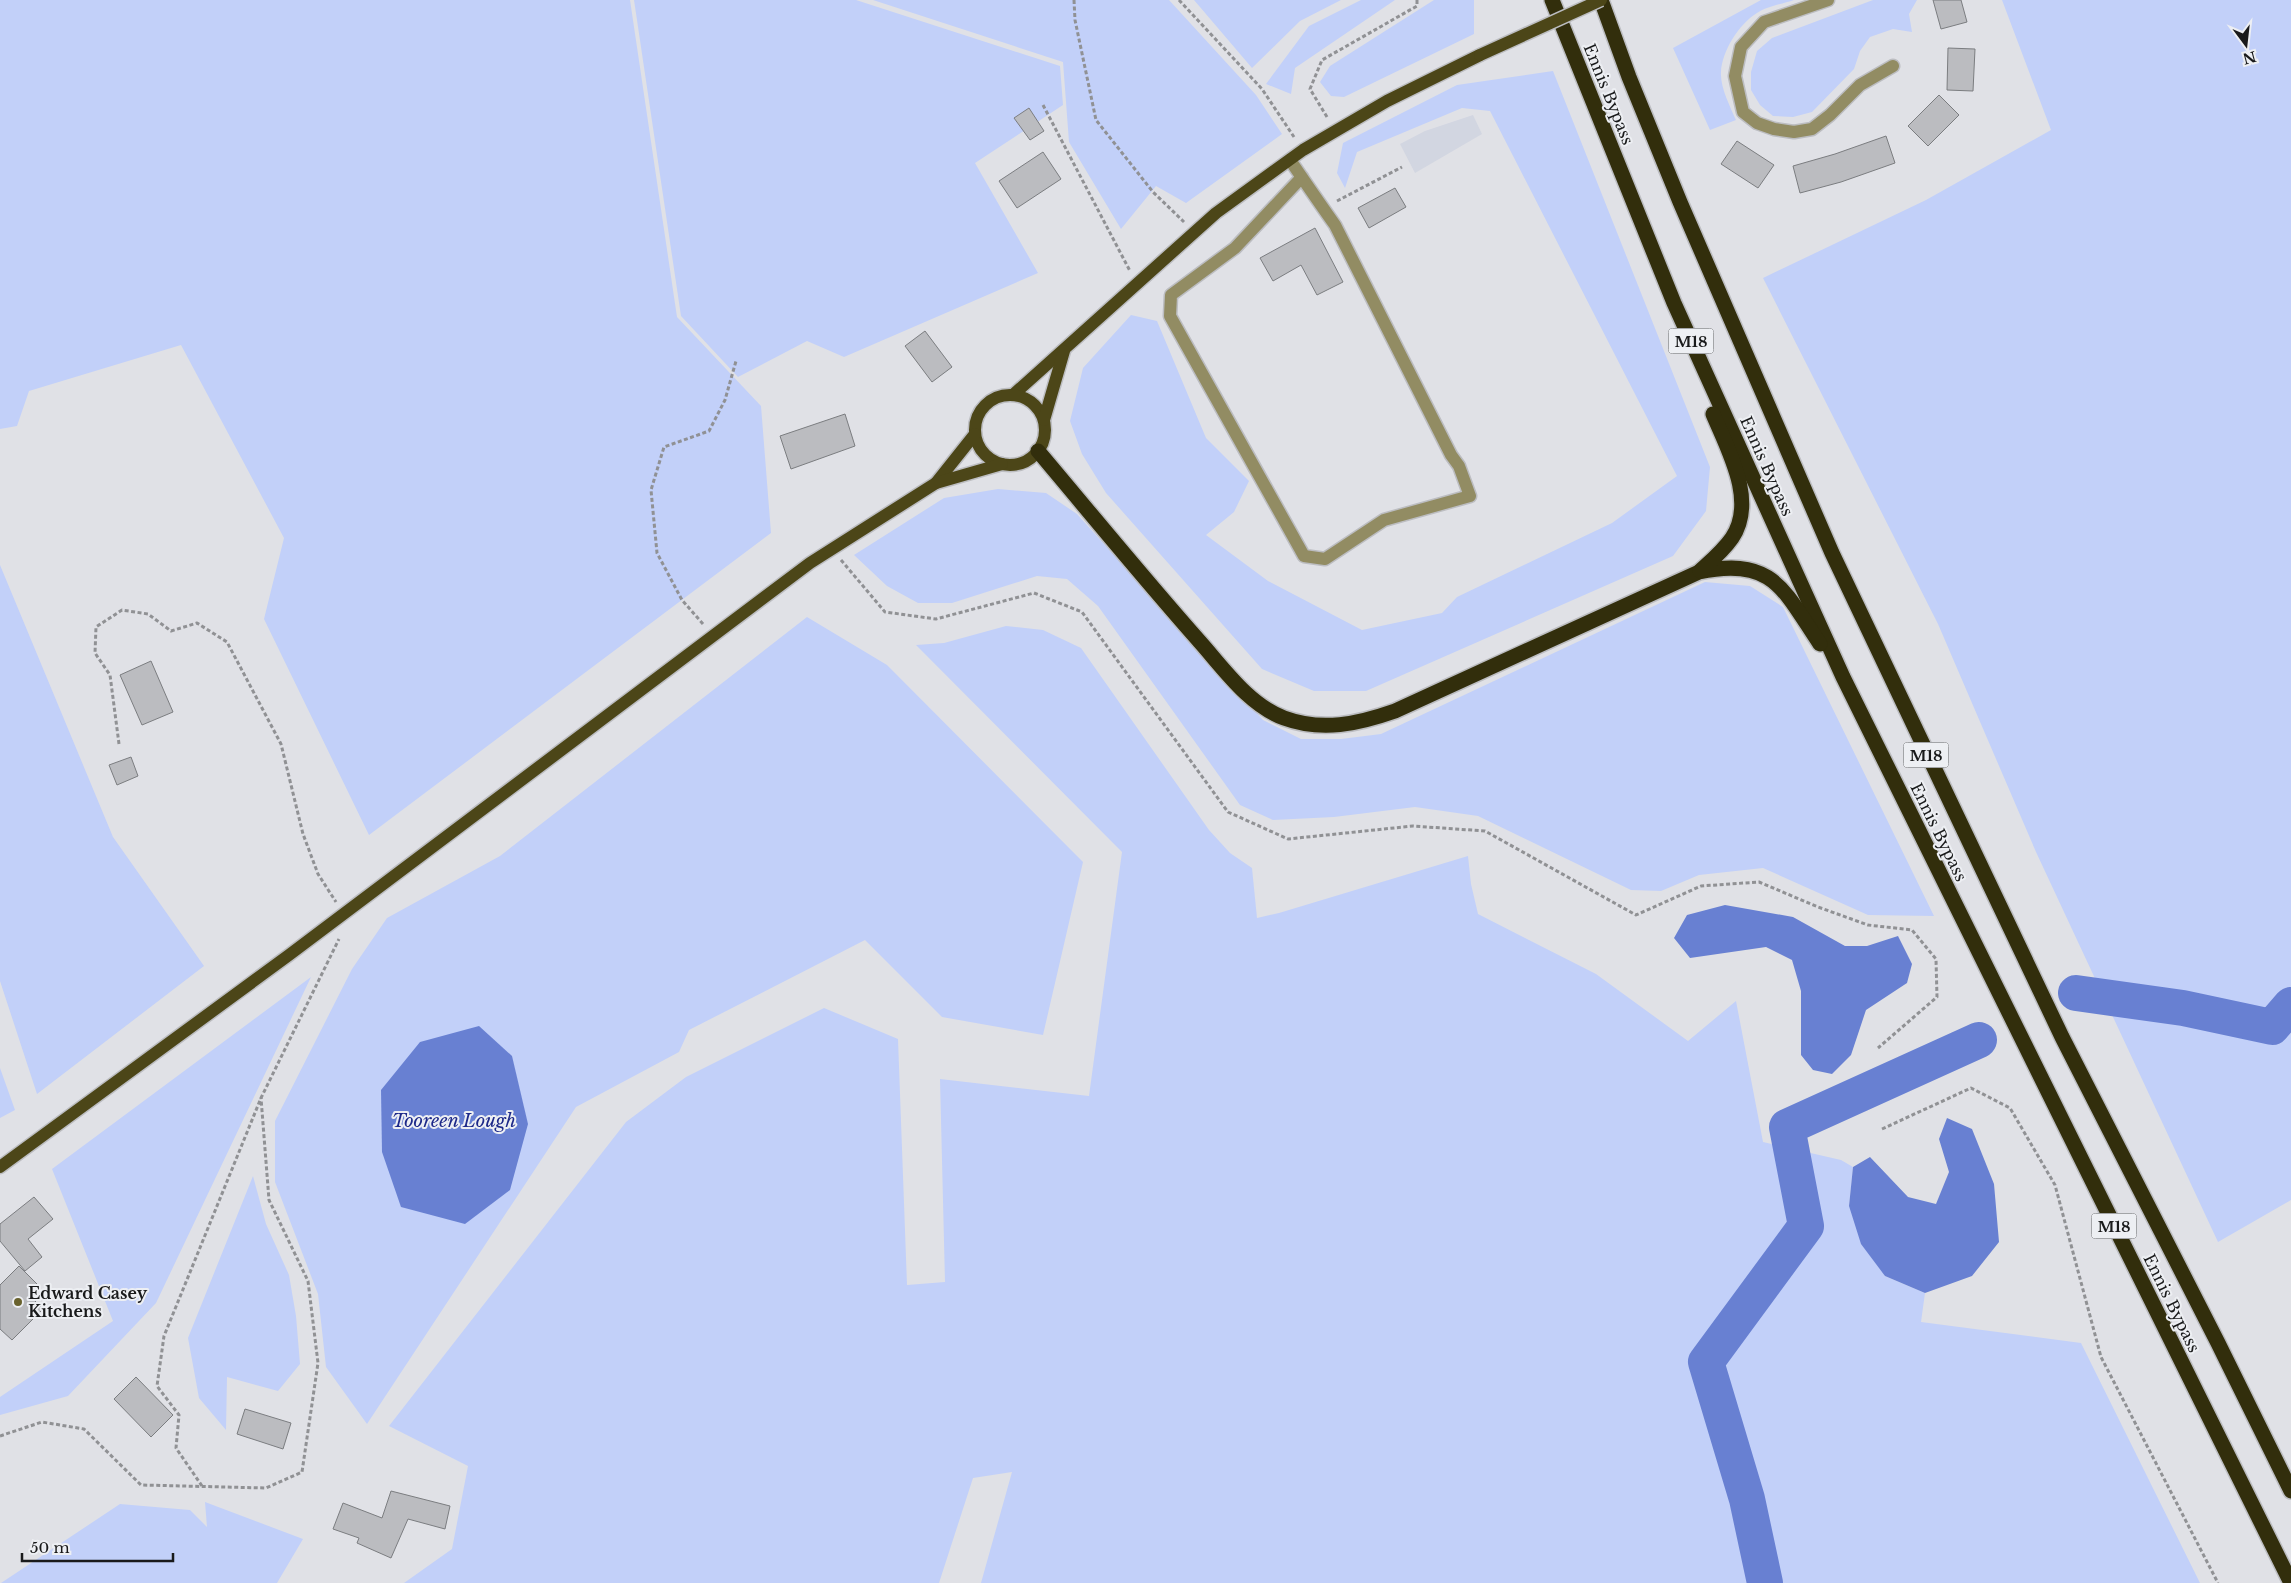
<svg xmlns="http://www.w3.org/2000/svg" width="2291" height="1583" viewBox="0 0 2291 1583" font-family="'Libre Baskerville',serif">
	<style>
		.built { fill: #d2d6e1 }
		.green { fill: #c2d0f9 }
		.water { fill: #6880d2 }
		.lines { fill: none; stroke-linecap: round; stroke-linejoin: round }
		.river { stroke: #6880d2; stroke-width: 36 }
		.building { fill: #bbbcc0; stroke: #7b7d80 }
		.minor-casing { stroke: #bcbdc1; stroke-width: 15 }
		.major-casing { stroke: #bcbdc1; stroke-width: 15 }
		.highway-casing { stroke: #bcbdc1; stroke-width: 18 }
		.path { stroke: #909194; stroke-width: 3; stroke-dasharray: 4 2.5; stroke-linecap: butt }
		.minor { stroke: #928c63; stroke-width: 12 }
		.major { stroke: #4c4618; stroke-width: 12 }
		.highway { stroke: #322e0c; stroke-width: 15 }
		.major-bridge-casing { stroke: #bcbdc1; stroke-width: 15; stroke-linecap: butt }
		.major-bridge { stroke: #4c4618; stroke-width: 12 }
		.poi-dot { fill: #69622e; stroke: #edeff3; stroke-width: 2 }
		.labels { text-anchor: middle; dominant-baseline: central; stroke-width: 4; stroke-linejoin: round; paint-order: stroke }
		.shield { fill: #edeff3; stroke: #595a5c; stroke-width: 1 }
		.shield-label { font-size: 15px; font-weight: bold; fill: #191a1b }
		.street-label { font-size: 16px; fill: #191a1b; stroke: #edeff3 }
		.poi-label { font-size: 16px; font-weight: bold; fill: #191a1b; stroke: #edeff3; text-anchor: start }
		.water-label { font-size: 18px; font-style: italic; fill: #1d2989; stroke: #edeff3 }
	</style>
	<rect width="100%" height="100%" fill="#e0e1e6"/>
	<path class="built" d="M1473 115 1482 134 1415 173 1400 144 1425 131Z"/>
	<g class="green">
		<path d="M0 0H630L677 317 761 406 771 533 369 835 264 619 284 538 181 345 29 391 17 426 0 429Z"/>
		<path d="M634 0H856L1060 66 1063 105 975 163 1038 273 844 357 807 341 738 377 681 316Z"/>
		<path d="M873 0H1169L1256 95 1282 134 1186 203 1156 186 1121 229 1069 142 1063 62Z"/>
		<path d="M1194 0H1341L1300 21 1252 68Z"/>
		<path d="M1361 0H1395L1295 68 1291 94 1266 84 1309 26Z"/>
		<path d="M1434 0H1474V34L1344 97 1331 96 1320 82 1330 66Z"/>
		<path d="M1761 0H1794C1783 4 1767 6 1757 13 1739 24 1722 51 1721 72 1720 87 1730 106 1736 120L1710 130 1673 48Z"/>
		<path d="M1873 0H1917L1909 14 1912 32 1893 29 1870 37 1860 51 1854 69 1812 112 1793 117 1773 116 1760 105 1751 90V72L1757 51 1772 38Z"/>
		<path d="M2002 0H2291V1200L2218 1242 2036 852 1938 624 1763 278 1926 200 2051 130Z"/>
		<path d="M1553 71 1710 467 1706 511 1673 556 1366 691H1314L1262 669 1106 493 1082 454 1070 421 1083 368 1131 315 1157 321 1206 438 1249 481 1234 512 1206 535 1268 581 1362 630 1442 613 1457 597 1612 523 1677 476 1490 111 1462 108 1357 152 1345 188 1337 173 1343 143 1457 85Z"/>
		<path d="M998 489 1046 493 1077 514 1263 720 1301 739H1341L1381 734 1705 582 1750 586 1783 607 1934 916 1868 915 1763 868 1699 875 1661 891 1631 890 1478 816 1415 807 1334 817 1273 820 1240 805 1098 606 1067 579 1037 576 952 603H918L887 586 854 555 944 498Z"/>
		<path d="M0 565 113 837 204 966 37 1094 0 981Z"/>
		<path d="M807 617 887 665 1083 862 1043 1035 942 1017 865 940 689 1030 679 1052 576 1107 367 1424 326 1367 318 1294 275 1182V1121L352 969 387 918 500 856Z"/>
		<path d="M1006 626 1043 630 1081 648 1209 830 1230 853 1252 868 1257 918 1279 913 1468 856 1471 884 1478 914 1596 974 1688 1041 1736 1001 1763 1142 1841 1160 1853 1167 1849 1206 1885 1276 1925 1293 1921 1322 2081 1343 2200 1583H981L1012 1472 973 1478 939 1583H404L452 1549 468 1466 389 1426 626 1122 686 1077 824 1008 898 1039 907 1285 945 1282 940 1079 1089 1096 1122 852 916 645 944 643Z"/>
		<path d="M311 977 156 1303 68 1396 0 1415V1397L113 1321 52 1169Z"/>
		<path d="M0 1068 15 1110 0 1118Z"/>
		<path d="M253 1176 266 1224 289 1275 296 1316 300 1364 278 1391 227 1377 226 1430 199 1398 188 1338Z"/>
		<path d="M205 1502 303 1539 277 1583H1L120 1504 190 1510 207 1527Z"/>
	</g>
	<g class="water">
		<path d="M1725 905 1793 917 1845 946H1867L1898 936 1912 964 1907 983 1866 1010 1851 1055 1832 1074 1813 1070 1801 1055V991L1792 960 1766 947 1690 958 1674 938 1687 915Z"/>
		<path d="M479 1026 512 1056 528 1124 510 1190 465 1224 401 1207 382 1152 381 1090 420 1042Z"/>
		<path d="M1947 1118 1972 1129 1994 1184 1999 1242 1972 1276 1925 1293 1885 1276 1861 1244 1849 1206 1853 1167 1870 1157 1908 1197 1936 1204 1949 1172 1939 1139Z"/>
	</g>
	<g class="lines">
		<g class="river">
			<path d="M2076 993 2183 1008 2272 1027 2291 1005"/>
			<path d="M1765 1583 1747 1499 1706 1362 1806 1226 1787 1127 1979 1040"/>
		</g>
	</g>
	<g class="building">
		<path d="M1933 0H1961L1967 22 1941 29Z"/>
		<path d="M1948 48 1975 49 1973 91 1947 90Z"/>
		<path d="M1939 95 1959 115 1928 146 1908 126Z"/>
		<path d="M1029 108 1044 131 1030 140 1014 118Z"/>
		<path d="M1886 136 1895 163 1841 182 1800 193 1793 166 1835 154Z"/>
		<path d="M1737 141 1774 165 1758 188 1721 164Z"/>
		<path d="M1043 152 1061 179 1017 208 999 181Z"/>
		<path d="M1395 188 1406 207 1369 228 1358 208Z"/>
		<path d="M1315 228 1343 282 1317 295 1301 265 1273 281 1260 258Z"/>
		<path d="M925 331 952 367 932 382 905 346Z"/>
		<path d="M845 414 855 446 791 469 780 436Z"/>
		<path d="M151 661 173 712 142 725 120 675Z"/>
		<path d="M131 757 138 776 117 785 109 765Z"/>
		<path d="M34 1197 53 1219 28 1239 42 1257 25 1271 0 1241V1224Z"/>
		<path d="M19 1266 38 1285 29 1295 43 1309 12 1340 0 1329V1285Z"/>
		<path d="M136 1377 173 1415 151 1437 114 1399Z"/>
		<path d="M245 1409 291 1423 283 1449 237 1434Z"/>
		<path d="M391 1491 450 1506 445 1529 408 1519 391 1558 357 1543 359 1538 333 1529 343 1503 382 1518Z"/>
	</g>
	<g class="lines">
		<g class="minor-casing">
			<g id="minor">
				<path d="M1828 0 1764 22 1741 47 1735 76 1743 112 1757 123 1774 129 1794 132 1812 129 1830 115 1860 85 1893 66"/>
				<path d="M1290 160C1305 182 1320 204 1335 225L1451 455 1459 466 1470 496 1384 520 1325 559 1304 556 1170 316 1171 295 1235 248 1302 177"/>
			</g>
		</g>
		<g class="major-casing">
			<g id="major">
				<path d="M1014 394 1216 213 1303 150 1387 101 1480 55"/>
				<circle cx="1010" cy="430" r="35"/>
				<path d="M1044 420 1064 351"/>
				<path d="M936 483 975 434"/>
				<path d="M0 1167 289 955 810 563 936 483 1002 464"/>
			</g>
		</g>
		<g class="highway-casing">
			<g id="highway">
				<path d="M1552 0 1674 303 1843 677 2291 1583"/>
				<path d="M1601 0 1629 77 1680 202 1832 553 2062 1037 2218 1343 2291 1491"/>
				<path d="M1038 451C1092 515 1145 580 1200 642 1224 669 1249 705 1284 718 1322 732 1358 724 1395 711L1699 572C1774 556 1784 591 1820 644"/>
				<path d="M1700 571C1711 561 1723 551 1732 538 1757 501 1728 450 1713 414"/>
			</g>
		</g>
		<g class="path">
			<path d="M1074 0 1075 20 1096 120 1153 192 1184 222"/>
			<path d="M1179 0 1262 89 1294 137"/>
			<path d="M1043 105 1130 271"/>
			<path d="M1327 117 1310 89 1322 60 1417 6V0"/>
			<path d="M1337 201 1402 167"/>
			<path d="M841 560 885 612 936 619 1034 593 1082 612 1228 812 1288 839 1413 826 1485 831 1636 915 1701 886 1759 882 1818 907 1868 925 1912 930 1936 959 1937 997 1878 1048"/>
			<path d="M703 624 682 600 657 553 651 490 664 447 709 431 725 400 736 361"/>
			<path d="M119 744 110 675 95 653 96 627 122 610 148 614 171 631 197 623 227 642 281 744 303 834 318 874 336 902"/>
			<path d="M1882 1129 1971 1088 2010 1108 2055 1185 2101 1357 2218 1583"/>
			<path d="M0 1436 42 1422 84 1429 141 1485 266 1488 302 1472 318 1363 308 1281 269 1200 261 1098"/>
			<path d="M202 1486 176 1448 179 1415 157 1386 164 1336 261 1098 339 939"/>
		</g>
		<use href="#minor" class="minor"/>
		<use href="#major" class="major"/>
		<use href="#highway" class="highway"/>
		<g class="major-bridge-casing">
			<path id="major-bridge" d="M1480 55 1601 0"/>
		</g>
		<use href="#major-bridge" class="major-bridge"/>
	</g>
	<circle class="poi-dot" cx="18" cy="1302" r="5"/>
	<g class="labels">
		<g class="shield">
			<rect x="1668.5" y="328.5" width="45" height="25" rx="4"/>
			<rect x="1903.5" y="742.5" width="45" height="25" rx="4"/>
			<rect x="2091.5" y="1213.5" width="45" height="25" rx="4"/>
		</g>
		<g class="shield-label">
			<text x="1691" y="341">M18</text>
			<text x="1926" y="755">M18</text>
			<text x="2114" y="1226">M18</text>
		</g>
		<g class="street-label">
			<text transform="translate(1609 94) rotate(68)">Ennis Bypass</text>
			<text transform="translate(1767 466) rotate(66)">Ennis Bypass</text>
			<text transform="translate(1939 832) rotate(64)">Ennis Bypass</text>
			<text transform="translate(2172 1303) rotate(64)">Ennis Bypass</text>
		</g>
		<g class="poi-label">
			<text x="28" y="1293">Edward Casey<tspan x="28" dy="18">Kitchens</tspan></text>
		</g>
		<g class="water-label">
			<text x="454" y="1121">Tooreen Lough</text>
		</g>
	</g>
	<g transform="translate(2246 45) rotate(165)" stroke="#edeff3" stroke-width="4" paint-order="stroke">
	<path d="M0-4L9 19L0 12L-9 19Z" fill="#191a1b"/>
	<text y="-8" font-size="14" font-weight="bold" text-anchor="middle" fill="#191a1b">N</text>
	</g>
	<path d="M22 1553v8h151v-8" fill="none" stroke="#191a1b" stroke-width="2.5"/>
	<text x="30" y="1553" font-size="15" fill="#191a1b" stroke="#edeff3" stroke-width="4" paint-order="stroke">50 m</text>
</svg>
